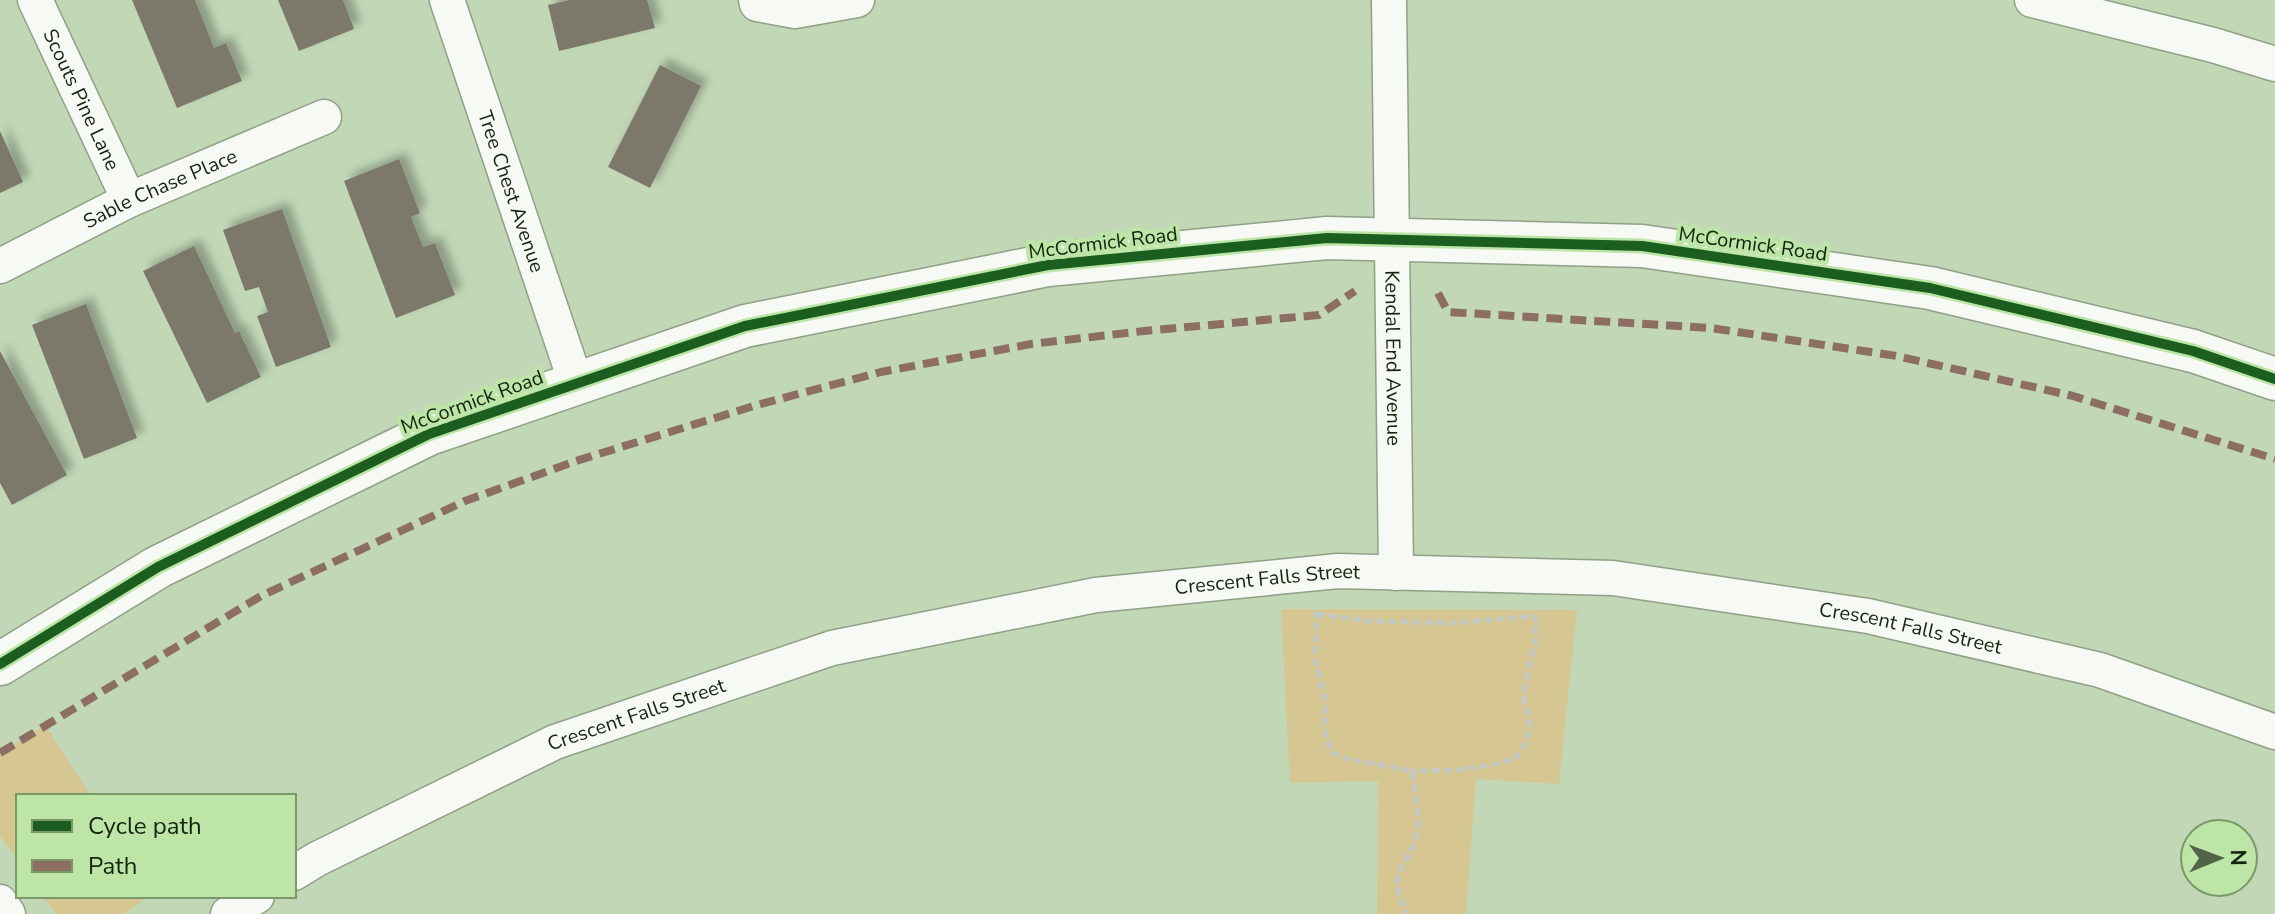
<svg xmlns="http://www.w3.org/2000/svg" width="2275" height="914" viewBox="0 0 2275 914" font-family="'Nunito Sans',sans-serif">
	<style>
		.green { fill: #d6c692 }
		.building { fill: #7b786b; filter: url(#shadow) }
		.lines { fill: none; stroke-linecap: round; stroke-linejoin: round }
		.minor-casing { stroke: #90a087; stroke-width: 37 }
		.tertiary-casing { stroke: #90a087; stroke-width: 45 }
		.path { stroke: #c4cac1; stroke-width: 5; stroke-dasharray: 8 4; stroke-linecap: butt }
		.minor { stroke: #f6f9f4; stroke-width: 34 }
		.tertiary { stroke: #f6f9f4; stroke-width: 42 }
		.quiet { stroke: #8d6e63; stroke-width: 8; stroke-dasharray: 16 8; stroke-linecap: butt }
		.cycleway-casing { stroke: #bde5a8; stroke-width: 15 }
		.cycleway { stroke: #1b5e20; stroke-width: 10 }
		.labels { text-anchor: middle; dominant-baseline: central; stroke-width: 8; stroke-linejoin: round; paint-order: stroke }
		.street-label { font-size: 20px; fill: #15240d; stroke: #bde5a8 }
	</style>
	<defs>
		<filter id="shadow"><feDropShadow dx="7" dy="-7" stdDeviation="4" flood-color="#0004"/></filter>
	</defs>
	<rect width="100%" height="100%" fill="#c1d7b6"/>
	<g class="green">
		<path d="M1281 609 1577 610 1559 784 1476 779 1466 914H1377L1378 781 1290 783Z"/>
		<path d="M45 725 91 796H18V861L0 836V754Z"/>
		<path d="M43 896H149L124 914H56Z"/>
	</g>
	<g class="building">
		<path d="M132 0H195L214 48 226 43 242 81 177 108Z"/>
		<path d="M278 0H343L354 29 299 51Z"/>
		<path d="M570 0H647L655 28 559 51 548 5Z"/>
		<path d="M660 65 701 86 650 188 608 167Z"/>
		<path d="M0 131 23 182 0 193Z"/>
		<path d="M399 159 420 213 411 217 423 247 435 243 455 295 396 318 344 181Z"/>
		<path d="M282 209 331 347 276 367 257 316 268 312 259 287 245 291 223 230Z"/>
		<path d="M194 246 235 333 239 331 261 377 207 403 143 271Z"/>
		<path d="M86 304 137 438 84 459 32 325Z"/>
		<path d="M0 351 67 475 12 505 0 483Z"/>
	</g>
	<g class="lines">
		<g class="minor-casing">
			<g id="minor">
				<path id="s1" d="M35 0 129 200"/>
				<path id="s2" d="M447 0 576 383"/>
				<path d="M756 0 757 4 795 11 857 0"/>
				<path id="s3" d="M1389 0 1396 573"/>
				<path d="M2032 0 2213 45 2275 64"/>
				<path id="s4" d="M0 266 129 200 324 117"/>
				<path id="s5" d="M294 873 317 859 555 742 832 648 1096 595 1338 571 1613 578 1868 616 2100 670 2275 732"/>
				<path d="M0 902 8 914"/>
				<path d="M228 914 257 896"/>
			</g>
		</g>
		<g class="tertiary-casing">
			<path id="tertiary" d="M0 664 158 567 429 434 745 326 1048 265 1327 238 1642 246 1930 288 2193 351 2275 379"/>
		</g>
		<g class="path">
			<path d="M1314 612 1317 614 1315 659 1324 696 1326 738 1332 752 1343 758 1412 771C1414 789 1420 810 1418 827 1413 870 1382 863 1407 914"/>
			<path d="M1317 614 1367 621 1453 623 1535 616V642L1523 695 1530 726 1526 743 1517 757 1493 765 1457 770 1412 771"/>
		</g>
		<use href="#minor" class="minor"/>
		<use href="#tertiary" class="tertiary"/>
		<g class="quiet">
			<path d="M1438 293 1448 312 1711 328 1897 356 2073 396 2275 459"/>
			<path d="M0 753 261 596 465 501 576 461 757 405 881 372 1031 344 1144 331 1319 315 1355 291"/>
		</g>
		<g class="cycleway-casing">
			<path id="cycleway" d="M0 664 158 567 429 434 745 326 1048 265 1327 238 1642 246 1930 288 2193 351 2275 379"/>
		</g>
		<use href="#cycleway" class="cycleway"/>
	</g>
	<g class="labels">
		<g class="street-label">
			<text stroke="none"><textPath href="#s1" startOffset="110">Scouts Pine Lane</textPath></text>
			<text stroke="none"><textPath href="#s4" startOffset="178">Sable Chase Place</textPath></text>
			<text stroke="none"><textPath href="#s2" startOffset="202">Tree Chest Avenue</textPath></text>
			<text transform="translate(1103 243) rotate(-7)">McCormick Road</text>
			<text transform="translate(1753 244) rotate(8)">McCormick Road</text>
			<text stroke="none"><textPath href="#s3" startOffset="358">Kendal End Avenue</textPath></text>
			<text transform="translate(472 402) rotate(-20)">McCormick Road</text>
			<text stroke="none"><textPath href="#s5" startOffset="1026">Crescent Falls Street</textPath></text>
			<text stroke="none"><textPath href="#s5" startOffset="1674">Crescent Falls Street</textPath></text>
			<text stroke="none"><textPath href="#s5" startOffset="378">Crescent Falls Street</textPath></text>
		</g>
	</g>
	<rect x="16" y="794" width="280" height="104" fill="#bde5a8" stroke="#7a986a" stroke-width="2"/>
	<rect x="32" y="820" width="40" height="12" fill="#1b5e20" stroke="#7a986a" stroke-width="2"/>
	<text x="88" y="834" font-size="24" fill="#15240d">Cycle path</text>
	<rect x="32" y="860" width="40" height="12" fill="#8d6e63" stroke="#7a986a" stroke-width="2"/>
	<text x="88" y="874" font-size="24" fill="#15240d">Path</text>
	<g transform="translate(2219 858) rotate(89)"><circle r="38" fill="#bde5a8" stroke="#7a986a" stroke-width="2"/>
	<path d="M0-6L14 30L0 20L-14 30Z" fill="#516348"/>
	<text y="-12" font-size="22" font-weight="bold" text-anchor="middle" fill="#15240d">N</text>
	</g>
</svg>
